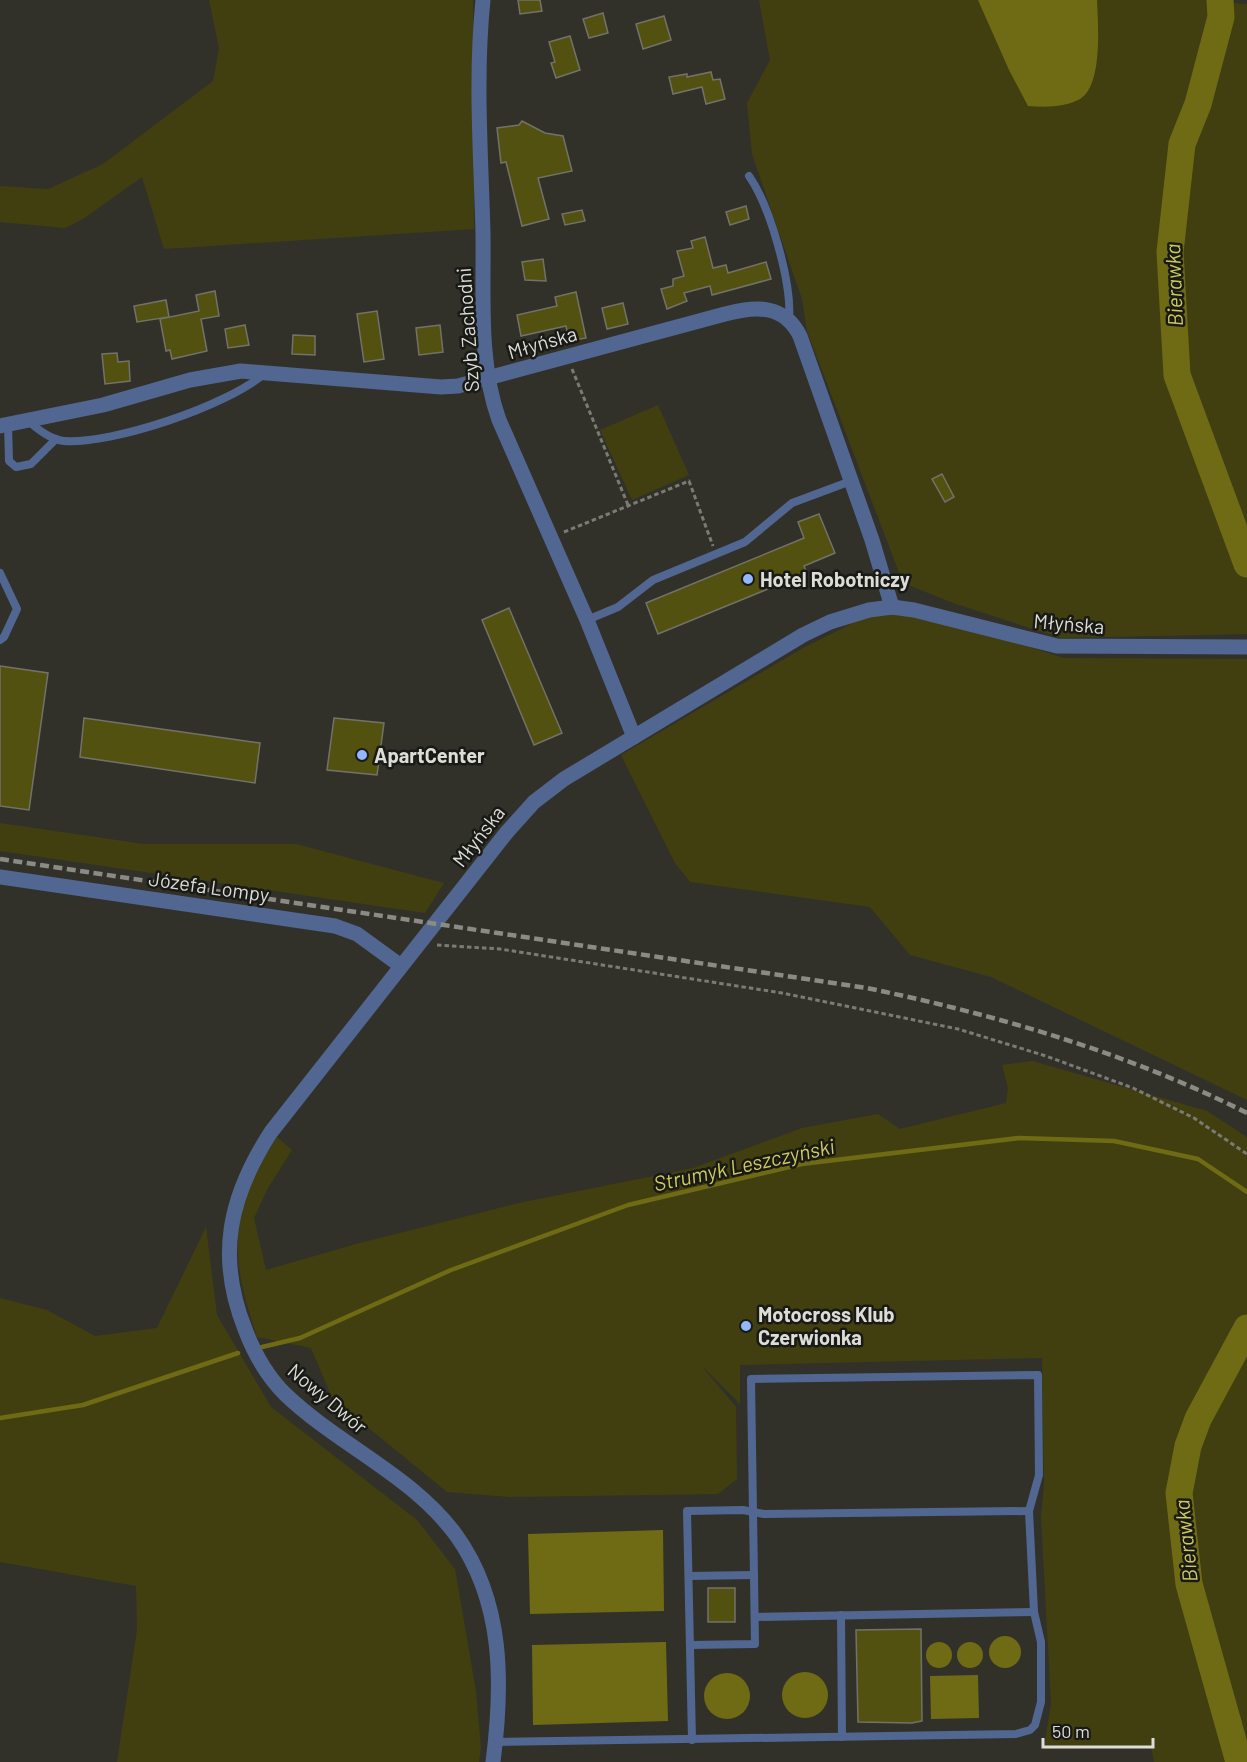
<svg xmlns="http://www.w3.org/2000/svg" width="1247" height="1762" viewBox="0 0 1247 1762" font-family="Barlow,sans-serif">
	<style>
		.green { fill: #413f10 }
		.water { fill: #6f6b15 }
		.lines { fill: none; stroke-linecap: round; stroke-linejoin: round }
		.stream { stroke: #6f6b15; stroke-width: 4.5 }
		.river { stroke: #6f6b15; stroke-width: 27 }
		.building { fill: #535110; stroke: #72726a; stroke-width: 1.5 }
		.path { stroke: #7b7b75; stroke-width: 3; stroke-dasharray: 4.5 3; stroke-linecap: butt }
		.service { stroke: #516792; stroke-width: 8 }
		.minor { stroke: #516792; stroke-width: 15 }
		.rail { stroke: #8b8b85; stroke-width: 4.5; stroke-dasharray: 9 4.5; stroke-linecap: butt }
		.poi-dot { fill: #92b7fd; stroke: #191916; stroke-width: 2 }
		.labels { text-anchor: middle; dominant-baseline: central; stroke-width: 5; stroke-linejoin: round; paint-order: stroke }
		.street-label { font-size: 20px; fill: #ddddd8; stroke: #191916 }
		.poi-label { font-size: 20px; font-weight: bold; fill: #ddddd8; stroke: #191916; text-anchor: start }
		.water-label { font-size: 21px; font-style: italic; fill: #cecb5c; stroke: #191916 }
	</style>
	<rect width="100%" height="100%" fill="#31312a"/>
	<g class="green">
		<path d="M209 0H473L474 229 164 249 142 177 83 219 65 228 0 222V186L48 189 103 164 213 81 219 48Z"/>
		<path d="M759 0H1230L1233 3 1247 4V634L1061 638 956 604 903 583 807 331 802 299 752 154 747 103 770 60Z"/>
		<path d="M658 405 689 475 632 500 600 430Z"/>
		<path d="M893 614 954 623 1064 658 1247 659V1100L991 977 910 955 870 907 690 882 675 863 621 755 803 648 865 617Z"/>
		<path d="M0 823 144 844H296L444 883 425 913 0 851Z"/>
		<path d="M1032 1061 1207 1111 1247 1137V1762H1154L1151 1747 1044 1749 1051 1703 1041 1517 1044 1485 1042 1358 740 1365V1404L701 1365 736 1407 737 1479 718 1494 510 1497 447 1492 332 1398 311 1348 257 1337C238 1279 228 1240 251 1181 257 1166 269 1151 277 1137L292 1150 268 1188 254 1218 266 1270 356 1244 519 1203 693 1168 802 1128 878 1114 900 1129 1006 1103 1008 1088 1002 1065Z"/>
		<path d="M206 1227 217 1315 271 1407 417 1520 455 1569 476 1691 481 1748 479 1762H117L137 1630 136 1586 0 1562V1298L47 1310 95 1336 157 1328Z"/>
	</g>
	<g class="water">
		<path d="M978 0H1097C1098 24 1103 85 1080 99 1064 108 1045 107 1028 106L1009 70Z"/>
		<path d="M663 1530 664 1611 530 1614 528 1534Z"/>
		<circle cx="1005" cy="1652" r="16"/>
		<path d="M666 1642 668 1721 533 1725 532 1645Z"/>
		<circle cx="939" cy="1655" r="13"/>
		<circle cx="970" cy="1655" r="13"/>
		<circle cx="805" cy="1695" r="23"/>
		<circle cx="727" cy="1696" r="23"/>
		<path d="M978 1675 979 1718 931 1719 930 1676Z"/>
	</g>
	<g class="lines">
		<g class="stream">
			<path d="M262 1347 300 1338 451 1270 628 1205 802 1164 1019 1138 1114 1141 1198 1159 1247 1192"/>
			<path d="M0 1418 83 1405 238 1353"/>
		</g>
		<g class="river">
			<path d="M1220 0 1221 17 1198 104 1182 144 1170 252 1177 375 1247 564"/>
			<path d="M1239 1762 1189 1584 1179 1493 1188 1446 1198 1419 1247 1328"/>
		</g>
	</g>
	<g class="building">
		<path d="M518 0H540L542 11 520 14Z"/>
		<path d="M603 13 608 33 589 38 583 19Z"/>
		<path d="M664 16 671 40 643 49 636 24Z"/>
		<path d="M570 36 580 70 556 78 551 63 555 62 549 42Z"/>
		<path d="M711 72 713 80 720 79 725 99 706 104 702 87 673 94 669 77 687 74V77Z"/>
		<path d="M522 121 545 133 563 136 572 171 538 178 549 219 522 226 506 162 501 163 497 128 519 125Z"/>
		<path d="M746 206 749 219 730 225 726 212Z"/>
		<path d="M582 210 585 221 565 225 562 214Z"/>
		<path d="M705 237 713 268 726 265 728 273 766 262 771 279 712 295 710 286 684 293 687 301 667 309 661 289 673 286V279L684 276 677 251 693 248 691 241Z"/>
		<path d="M543 259 546 281 525 280 522 262Z"/>
		<path d="M215 291 219 316 201 319 207 351 172 359 170 350 166 351 160 319 199 311 196 295Z"/>
		<path d="M576 292 586 338 569 341 566 326 521 336 517 315 557 306 555 297Z"/>
		<path d="M166 300 169 317 137 322 134 306Z"/>
		<path d="M623 303 628 324 607 329 602 308Z"/>
		<path d="M377 311 384 359 364 362 357 314Z"/>
		<path d="M245 325 249 345 228 348 225 329Z"/>
		<path d="M440 325 443 352 419 355 416 328Z"/>
		<path d="M293 335 315 336V355L292 354Z"/>
		<path d="M117 353 118 362 129 361 130 381 105 384 102 354Z"/>
		<path d="M942 474 954 497 945 502 932 479Z"/>
		<path d="M819 514 835 553 804 566 807 573 658 634 646 603 804 538 798 522Z"/>
		<path d="M509 608 562 733 534 745 482 620Z"/>
		<path d="M0 666 48 673 29 810 0 806Z"/>
		<path d="M84 718 260 743 255 783 80 757Z"/>
		<path d="M334 718 384 723 377 775 327 770Z"/>
		<rect x="708" y="1588" width="27" height="34"/>
		<path d="M921 1629 922 1721 912 1723 858 1722 856 1630Z"/>
	</g>
	<g class="lines">
		<g class="path">
			<path d="M572 369 628 505"/>
			<path d="M564 532 689 481 713 546"/>
			<path d="M437 945 500 949 782 993 958 1029 1046 1056 1133 1088 1194 1118 1247 1154"/>
		</g>
		<g class="service">
			<path d="M749 176C770 206 792 283 789 319"/>
			<path d="M28 421C39 430 51 440 64 441 114 444 226 406 264 374"/>
			<path d="M8 424 9 461 16 467 31 464 56 439"/>
			<path d="M0 573 17 609 4 637 0 640"/>
			<path d="M587 620 618 607 653 580 745 542 792 503 851 481"/>
			<path d="M689 1576 754 1575"/>
			<path d="M841 1615 842 1737"/>
			<path d="M755 1617 1034 1612"/>
			<path d="M692 1740 687 1511 743 1510 764 1514 1029 1511"/>
			<path d="M495 1742 1016 1734 1030 1730 1035 1725 1041 1702V1642L1034 1612 1029 1511 1039 1475 1038 1375 751 1379 755 1644 690 1645"/>
		</g>
		<g class="minor">
			<path d="M483 0C475 77 481 156 483 233 484 294 478 362 499 420L587 620 634 737"/>
			<path d="M0 426 103 405 190 380 241 371 441 387 458 386 725 314C756 306 784 304 800 336L872 540 892 607"/>
			<path d="M0 877 335 926 357 934 401 966"/>
			<path d="M493 1762C503 1684 504 1602 456 1535 412 1475 338 1445 285 1394 267 1376 254 1353 245 1329 216 1256 229 1197 271 1132L507 832 534 802 564 779 803 635 830 622 869 610 892 607 914 610 1057 646 1247 647"/>
		</g>
		<path class="rail" d="M0 859 867 988C997 1015 1128 1053 1247 1113"/>
	</g>
	<g class="poi-dot">
		<circle cx="748" cy="579" r="6"/>
		<circle cx="362" cy="755" r="6"/>
		<circle cx="746" cy="1326" r="6"/>
	</g>
	<g class="labels">
		<g class="street-label">
			<text transform="translate(467 330) rotate(-94)">Szyb Zachodni</text>
			<text transform="translate(542 342) rotate(-16)">Młyńska</text>
			<text transform="translate(1069 623) rotate(5)">Młyńska</text>
			<text transform="translate(478 836) rotate(-52)">Młyńska</text>
			<text transform="translate(209 886) rotate(8)">Józefa Lompy</text>
			<text transform="translate(328 1398) rotate(40)">Nowy Dwór</text>
		</g>
		<g class="poi-label">
			<text x="760" y="579">Hotel Robotniczy</text>
			<text x="374" y="755">ApartCenter</text>
			<text x="758" y="1314">Motocross Klub<tspan x="758" dy="23">Czerwionka</tspan></text>
		</g>
		<g class="water-label">
			<text transform="translate(1173 285) rotate(-92)">Bierawka</text>
			<text transform="translate(744 1164) rotate(-12)">Strumyk Leszczyński</text>
			<text transform="translate(1185 1541) rotate(-96)">Bierawka</text>
		</g>
	</g>
	<path d="M1043 1738v9h110v-9" fill="none" stroke="#ddddd8" stroke-width="3"/>
	<text x="1052" y="1738" font-size="18" fill="#ddddd8" stroke="#191916" stroke-width="4.5" paint-order="stroke">50 m</text>
</svg>
